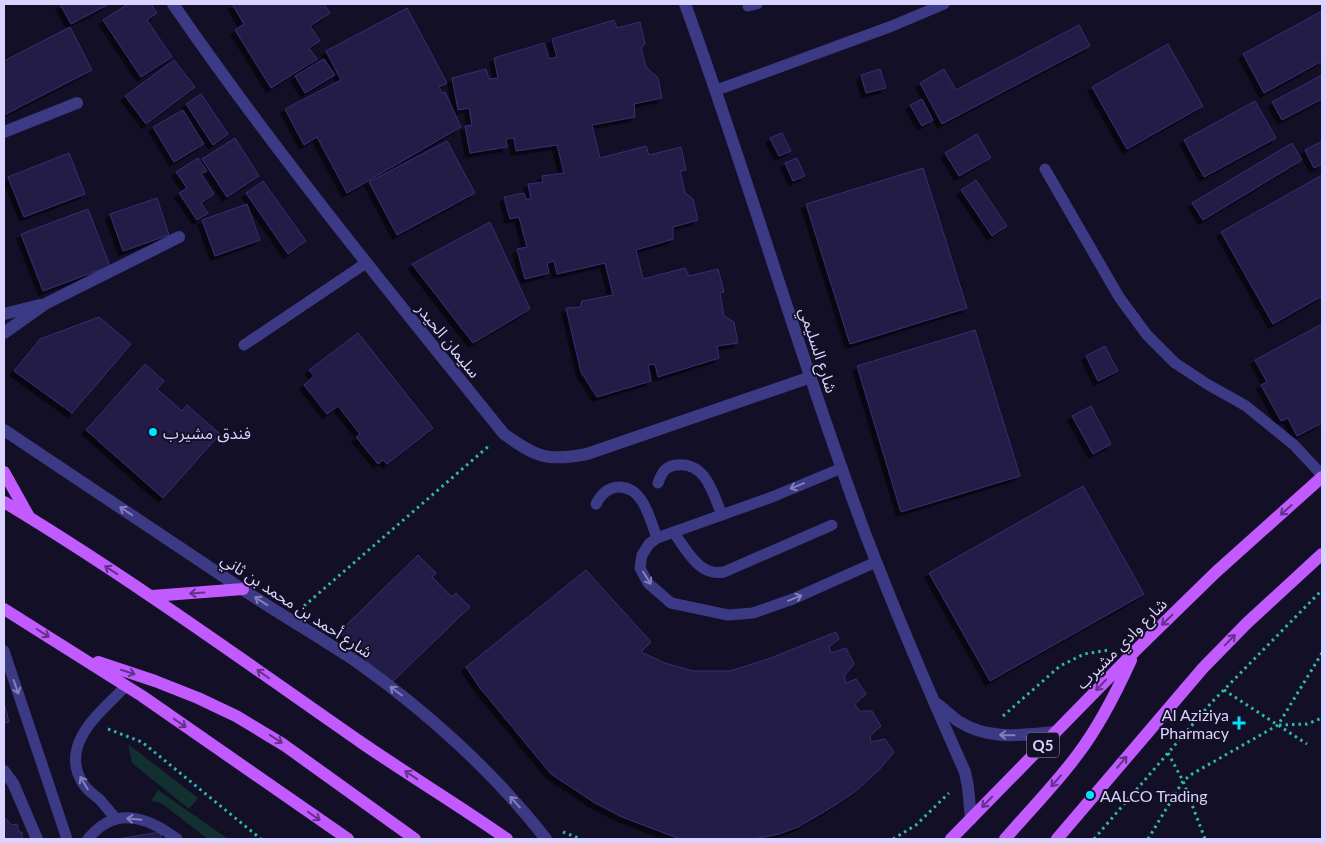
<svg xmlns="http://www.w3.org/2000/svg" width="1326" height="843" viewBox="0 0 1326 843" font-family="Lato,'Noto Sans Arabic',sans-serif">
	<style>
		.green { fill: #12302f }
		.building { fill: #241b47; stroke: #3b2d73; filter: url(#shadow) }
		.lines { fill: none; stroke-linecap: round; stroke-linejoin: round }
		.path { stroke: #2fb8b0; stroke-width: 3; stroke-dasharray: 2.5 4; stroke-linecap: butt }
		.lane { stroke: #3d3a85; stroke-width: 11 }
		.street { stroke: #3d3a85; stroke-width: 12 }
		.primary { stroke: #c25bff; stroke-width: 12 }
		.oneway { stroke: #837fbc }
		.oneway2 { stroke: #623188 }
		.poi-dot { fill: #00e5ff; stroke: #130f26; stroke-width: 2 }
		.labels { text-anchor: middle; dominant-baseline: central; stroke-width: 4; stroke-linejoin: round; paint-order: stroke }
		.shield { fill: #130f26; stroke: #9e99be; stroke-width: 1 }
		.shield-label { font-size: 15px; font-weight: bold; fill: #d9d4ff }
		.street-label { font-size: 16px; fill: #d9d4ff; stroke: #130f26 }
		.poi-label { font-size: 16px; fill: #d9d4ff; stroke: #130f26; text-anchor: start }
	</style>
	<defs>
		<filter id="shadow"><feDropShadow dx="-4.5" dy="4.5" stdDeviation="0" flood-color="#0009"/></filter>
	</defs>
	<rect width="100%" height="100%" fill="#130f26"/>
	<g class="green">
		<path d="M128 744 198 798 189 809 132 763Z"/>
		<path d="M158 790 228 839H208L161 803 151 801Z"/>
	</g>
	<g class="building">
		<path d="M60 4H109L71 24Z"/>
		<path d="M128 4H151L157 13 147 20 172 57 141 77 103 20Z"/>
		<path d="M232 4H324L330 13 310 26 320 41 309 48 317 59 271 88 235 30 244 24Z"/>
		<path d="M407 8 447 83 439 87 442 93 445 92 461 127 347 193 317 137 304 145 285 109 341 80 326 51Z"/>
		<path d="M1322 11V61L1264 93 1243 54Z"/>
		<path d="M614 20 617 28 640 22 645 44 641 48 646 67 658 78 662 98 634 104 635 117 592 125 600 158 646 146 649 155 681 147 686 170 680 171 685 193 693 199 698 220 673 227V239L636 250 643 279 685 268 689 276 718 269 724 292 720 293 724 316 734 322 738 343 717 346 719 358 658 377 655 364 648 365 651 381 597 397 581 372 566 308 580 307 582 301 613 295 605 263 557 274 554 261 547 263 549 273 525 279 517 249 527 247 519 217 510 219 504 197 524 193 526 199H531L528 184 543 182 542 176 564 173 557 145 516 151 514 138 506 139 507 147 470 153 465 126 472 125 469 108 458 110 452 78 486 69 489 79 498 78 494 58 544 43 549 59 557 57 552 39Z"/>
		<path d="M1079 25 1090 46 942 124 920 83 944 69 956 90Z"/>
		<path d="M70 27 92 70 4 115V61Z"/>
		<path d="M1168 44 1203 106 1127 149 1092 87Z"/>
		<path d="M324 59 335 75 305 93 295 76Z"/>
		<path d="M174 60 195 87 146 124 125 96Z"/>
		<path d="M880 69 886 88 866 93 861 75Z"/>
		<path d="M1322 75V99L1282 120 1272 102Z"/>
		<path d="M201 94 228 134 213 145 186 104Z"/>
		<path d="M922 99 933 120 922 126 910 105Z"/>
		<path d="M1255 101 1276 138 1204 177 1184 140Z"/>
		<path d="M183 110 204 144 174 162 153 127Z"/>
		<path d="M782 133 791 151 779 156 770 138Z"/>
		<path d="M977 134 991 158 959 176 945 153Z"/>
		<path d="M235 138 259 176 227 197 202 159Z"/>
		<path d="M447 141 475 193 397 235 369 182Z"/>
		<path d="M1322 141V164L1314 168 1305 150Z"/>
		<path d="M1292 143 1302 160 1203 220 1192 203Z"/>
		<path d="M69 153 85 194 24 217 8 177Z"/>
		<path d="M198 158 207 171 201 174 214 194 201 203 208 213 197 220 179 193 187 188 176 172Z"/>
		<path d="M797 158 805 176 793 181 785 163Z"/>
		<path d="M923 168 967 308 850 344 806 204Z"/>
		<path d="M1322 175V296L1273 324 1221 232Z"/>
		<path d="M976 180 1007 226 992 236 961 190Z"/>
		<path d="M263 181 306 241 288 254 246 193Z"/>
		<path d="M157 198 169 235 123 251 110 214Z"/>
		<path d="M247 204 260 240 215 256 202 220Z"/>
		<path d="M88 209 110 266 43 291 21 234Z"/>
		<path d="M490 222 530 309 473 343 412 264Z"/>
		<path d="M99 317 131 344 72 413 14 371 40 339Z"/>
		<path d="M1322 324V423L1297 436 1288 418 1281 421 1261 385 1267 382 1255 360Z"/>
		<path d="M975 330 1020 476 901 512 857 366Z"/>
		<path d="M358 333 433 428 387 464 383 460 378 464 356 437 360 434 338 406 327 414 304 385 314 376 309 370Z"/>
		<path d="M1105 346 1118 371 1098 381 1086 356Z"/>
		<path d="M145 364 164 381 157 389 182 411 187 405 220 434 163 498 86 430Z"/>
		<path d="M1091 406 1111 444 1093 454 1072 416Z"/>
		<path d="M1083 486 1144 594 990 681 929 573Z"/>
		<path d="M418 555 436 573 432 577 452 597 456 593 470 607 390 684 339 632Z"/>
		<path d="M586 570 651 642 641 652 665 663 693 671H730L768 659 836 632 839 639 829 647 831 653 846 648 854 664 844 676 846 683 856 679 866 694 855 704 859 711H872L881 726 870 736 871 742 885 739 894 752 879 770 856 791 834 806 798 827 779 834 753 839H680L622 817 595 803 551 774 480 688 466 667Z"/>
		<path d="M4 702 9 722 4 723Z"/>
		<path d="M4 817 12 825 17 824 19 832H22V839H4Z"/>
		<path d="M160 832 161 839H118Z"/>
	</g>
	<g class="lines">
		<g class="path">
			<path d="M304 606 490 445"/>
			<path d="M1224 690 1307 744"/>
			<path d="M1003 716 1060 666 1084 654 1109 650"/>
			<path d="M1279 725 1307 724 1322 718"/>
			<path d="M108 729 142 742 261 839"/>
			<path d="M1168 753 1183 781 1205 839"/>
			<path d="M563 832 581 839"/>
			<path d="M893 839 916 825 949 793"/>
			<path d="M1094 839 1211 703 1322 590"/>
			<path d="M1148 839 1183 781 1192 774 1278 725 1322 653"/>
		</g>
		<g class="lane">
			<path d="M748 6 757 4"/>
			<path d="M717 90 892 26 944 4"/>
			<path d="M1045 169 1119 297 1147 335 1175 363 1207 384 1246 406 1294 445 1322 475"/>
			<path d="M244 345 366 263"/>
			<path d="M842 468 772 497 657 538 649 544 642 555 640 568 648 583 671 603 728 615 753 613 793 599 876 562"/>
			<path d="M658 483C662 473 664 467 676 465 706 461 713 494 722 515"/>
			<path d="M596 504C601 494 608 487 620 487 644 488 650 520 657 538"/>
			<path d="M674 533C687 550 699 577 724 572L832 525"/>
			<path d="M4 651 67 839"/>
			<path d="M116 819C111 813 106 807 101 801 95 795 87 791 82 782 59 743 102 711 126 686"/>
			<path d="M88 839C115 805 148 817 177 839"/>
		</g>
		<g class="street">
			<path d="M173 4C275 152 390 293 504 434 536 457 547 462 587 454L811 377"/>
			<path d="M685 4C749 179 800 359 865 533 896 614 930 694 965 772L968 787 971 819"/>
			<path d="M4 132 77 103"/>
			<path d="M4 314 40 305"/>
			<path d="M4 333 45 304 179 237"/>
			<path d="M4 430C83 483 163 536 242 589 280 614 319 637 357 662 425 710 495 773 546 839"/>
			<path d="M937 704C944 709 951 716 958 721 989 741 1022 735 1055 732"/>
			<path d="M4 771 13 783 37 839"/>
		</g>
		<g class="primary">
			<path d="M4 472 28 515"/>
			<path d="M4 502C127 576 244 661 362 743 410 776 460 806 507 839"/>
			<path d="M152 596 243 589"/>
			<path d="M4 609 142 696 348 839"/>
			<path d="M98 662 155 681 198 698 236 716 284 745 415 839"/>
			<path d="M951 839 1135 651 1216 572 1322 477"/>
			<path d="M1005 839C1029 811 1056 784 1078 754 1100 725 1116 693 1131 660"/>
			<path d="M1057 839 1203 668 1247 623 1322 554"/>
		</g>
	</g>
	<defs><path id="oneway-shaft" d="M-6 0H5M1.5-3L5.5 0L1.5 3" fill="none" stroke-width="1.6" stroke-linecap="round" stroke-linejoin="round" transform="scale(1.25)"/></defs>
	<g class="oneway">
		<use href="#oneway-shaft" transform="translate(797 486) rotate(158)"/>
		<use href="#oneway-shaft" transform="translate(126 511) rotate(-146)"/>
		<use href="#oneway-shaft" transform="translate(647 578) rotate(58)"/>
		<use href="#oneway-shaft" transform="translate(795 598) rotate(-22)"/>
		<use href="#oneway-shaft" transform="translate(261 601) rotate(-147)"/>
		<use href="#oneway-shaft" transform="translate(16 687) rotate(71)"/>
		<use href="#oneway-shaft" transform="translate(396 691) rotate(-143)"/>
		<use href="#oneway-shaft" transform="translate(1007 735) rotate(-179)"/>
		<use href="#oneway-shaft" transform="translate(84 783) rotate(-121)"/>
		<use href="#oneway-shaft" transform="translate(515 802) rotate(-132)"/>
		<use href="#oneway-shaft" transform="translate(134 819) rotate(-175)"/>
	</g>
	<g class="oneway2">
		<use href="#oneway-shaft" transform="translate(1286 510) rotate(138)"/>
		<use href="#oneway-shaft" transform="translate(111 570) rotate(-147)"/>
		<use href="#oneway-shaft" transform="translate(197 593) rotate(176)"/>
		<use href="#oneway-shaft" transform="translate(1167 620) rotate(136)"/>
		<use href="#oneway-shaft" transform="translate(43 633) rotate(32)"/>
		<use href="#oneway-shaft" transform="translate(1230 640) rotate(-46)"/>
		<use href="#oneway-shaft" transform="translate(128 672) rotate(18)"/>
		<use href="#oneway-shaft" transform="translate(263 674) rotate(-145)"/>
		<use href="#oneway-shaft" transform="translate(1101 685) rotate(134)"/>
		<use href="#oneway-shaft" transform="translate(180 723) rotate(35)"/>
		<use href="#oneway-shaft" transform="translate(276 739) rotate(33)"/>
		<use href="#oneway-shaft" transform="translate(1122 762) rotate(-50)"/>
		<use href="#oneway-shaft" transform="translate(411 775) rotate(-147)"/>
		<use href="#oneway-shaft" transform="translate(1056 781) rotate(131)"/>
		<use href="#oneway-shaft" transform="translate(987 802) rotate(134)"/>
		<use href="#oneway-shaft" transform="translate(314 816) rotate(35)"/>
	</g>
	<g class="poi-dot">
		<circle cx="153" cy="432" r="5"/>
		<path d="M1236.5 715.5h5v5h5v5h-5v5h-5v-5h-5v-5h5z"/>
		<circle cx="1090" cy="795" r="5"/>
	</g>
	<g class="labels">
		<rect class="shield" x="1027" y="732.5" width="32" height="25" rx="4"/>
		<g class="shield-label">
			<text x="1043" y="745">Q5</text>
		</g>
		<g class="street-label">
			<text transform="translate(449 340) rotate(51)">سليمان الحيدر</text>
			<text transform="translate(819 350) rotate(72)">شارع السليمي</text>
			<text transform="translate(297 605) rotate(33)">شارع أحمد بن محمد بن ثاني</text>
			<text transform="translate(1121 643) rotate(-45)">شارع وادي مشيرب</text>
		</g>
		<g class="poi-label">
			<text x="163" y="432">فندق مشيرب</text>
			<text x="1229" y="714" text-anchor="end">Al Aziziya<tspan x="1229" dy="18">Pharmacy</tspan></text>
			<text x="1100" y="795">AALCO Trading</text>
		</g>
	</g>
	<rect width="1326" height="843" fill="none" stroke="#d9d4ff" stroke-width="10"/>
</svg>
